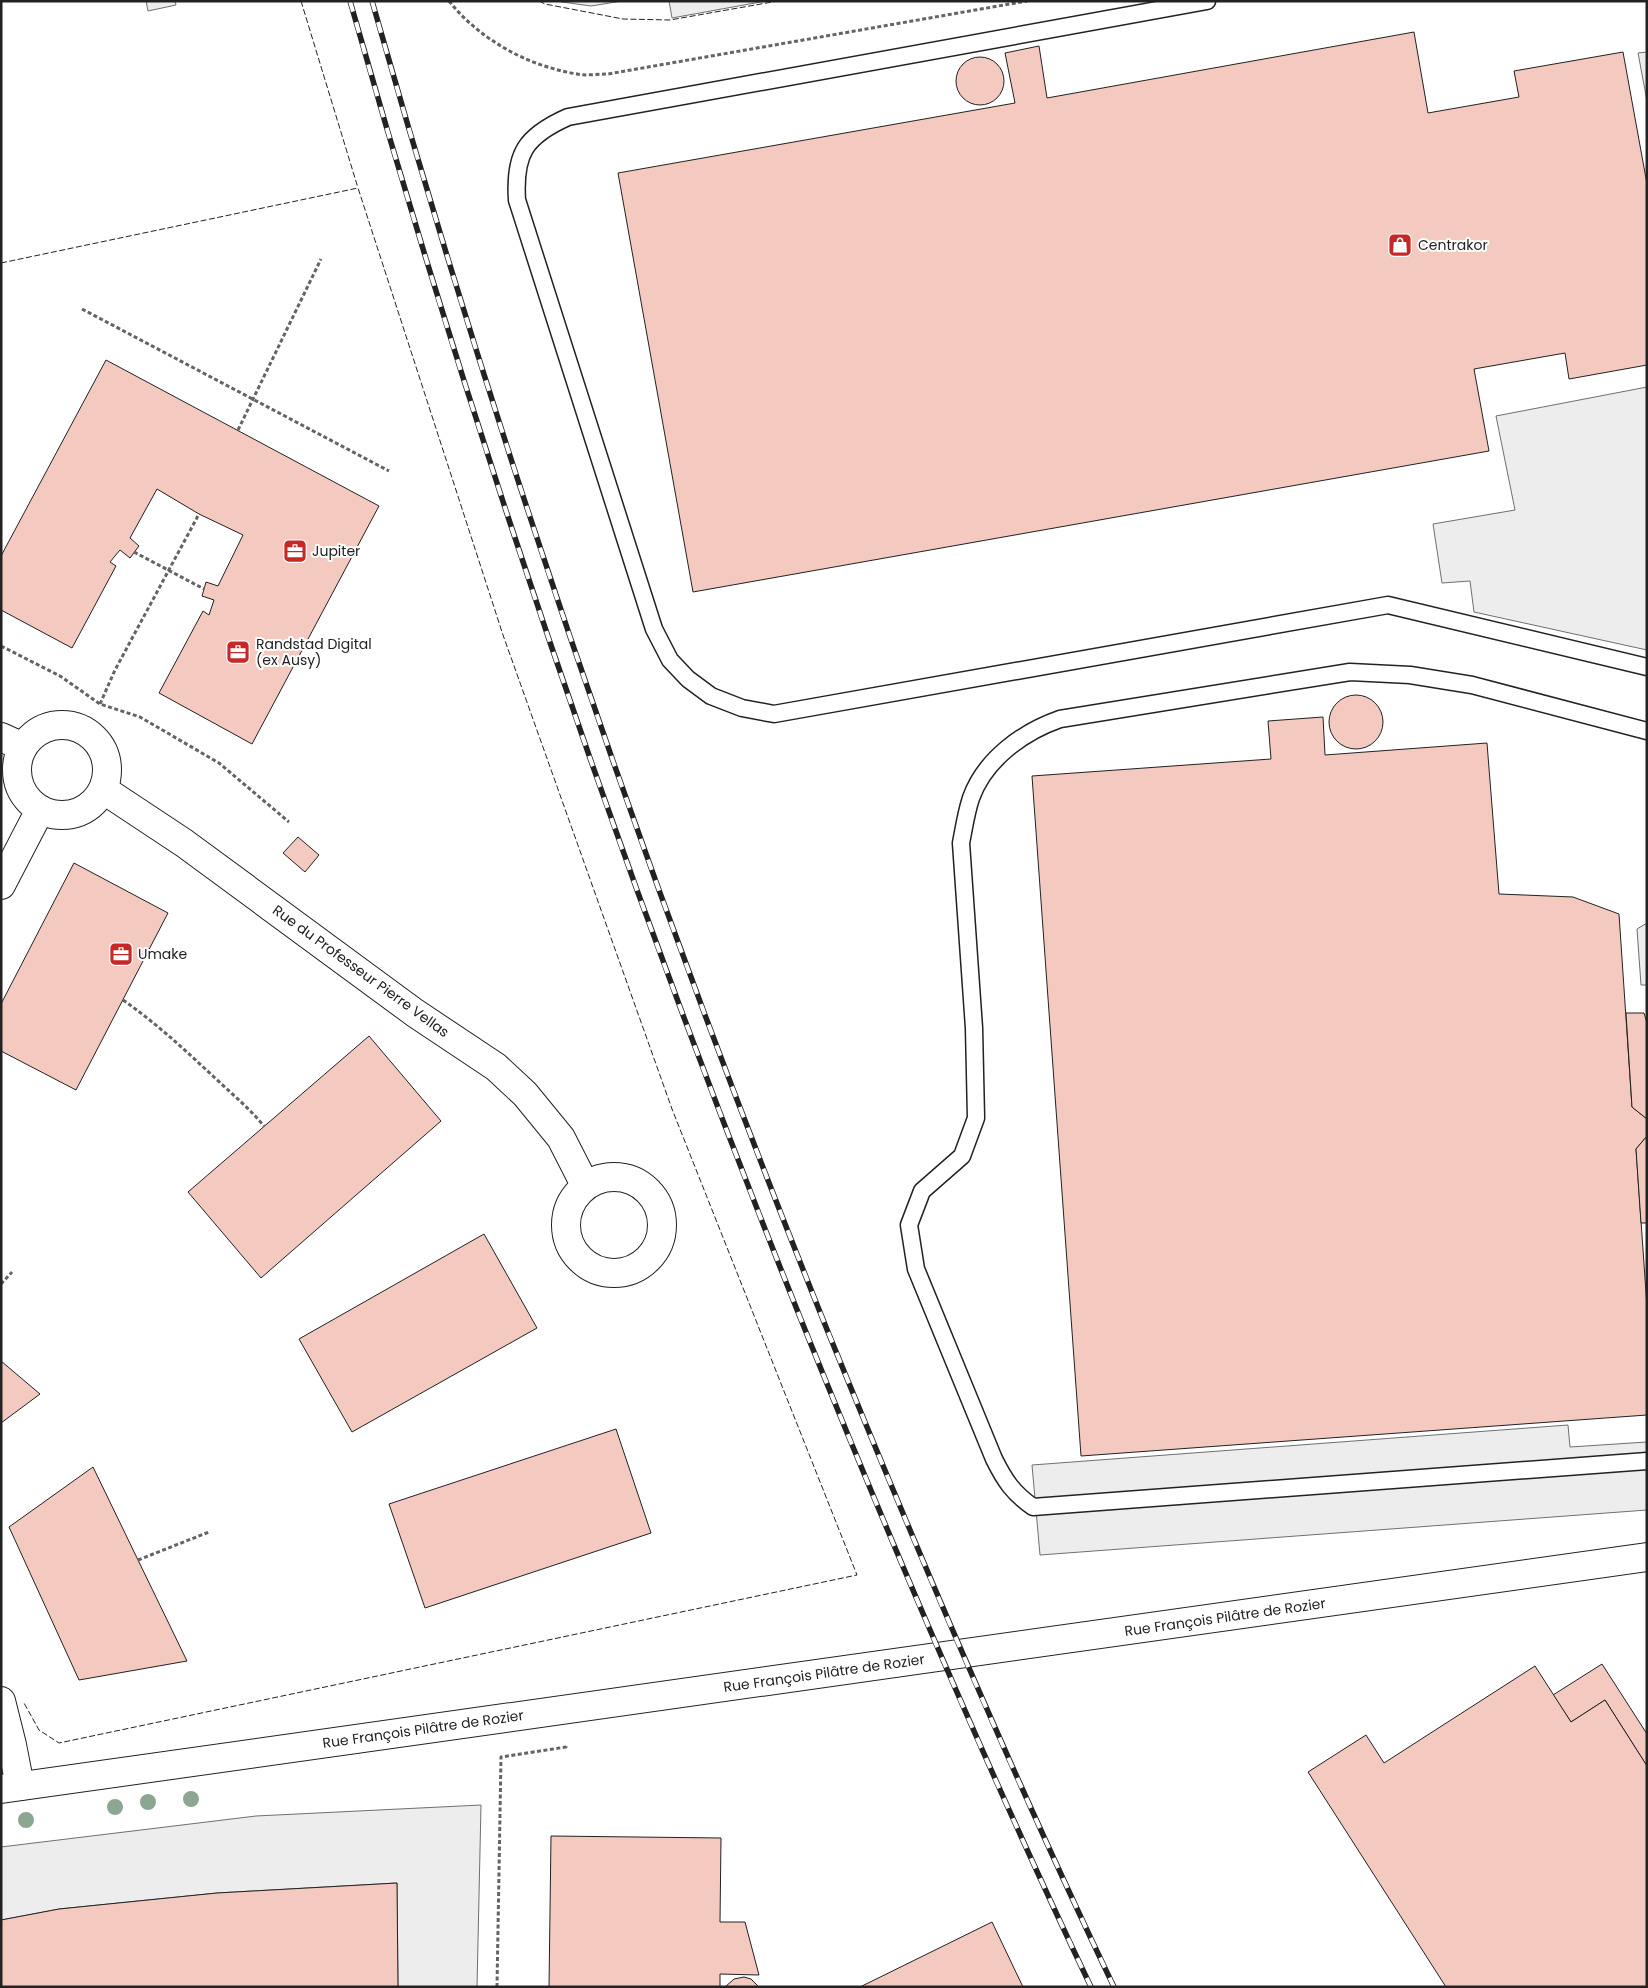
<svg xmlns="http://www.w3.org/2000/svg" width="1648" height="1988" viewBox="0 0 1648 1988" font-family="Poppins,sans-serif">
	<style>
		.parking { fill: #ededed; stroke: #6f6f6f }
		.building { fill: #f3c9c0; stroke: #222 }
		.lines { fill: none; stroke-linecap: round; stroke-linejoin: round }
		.service-casing { stroke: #222; stroke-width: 19 }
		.minor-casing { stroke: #222; stroke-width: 30 }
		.path { stroke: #646464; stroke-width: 3; stroke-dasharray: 4 2.5; stroke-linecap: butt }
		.service { stroke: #fff; stroke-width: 16 }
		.minor { stroke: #fff; stroke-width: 28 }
		.rail-casing { stroke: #222; stroke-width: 5.5 }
		.rail { stroke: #fff; stroke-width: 4; stroke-dasharray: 11; stroke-linecap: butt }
		.fence { stroke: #222; stroke-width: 1; stroke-dasharray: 6 2.5; stroke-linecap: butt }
		.tree { fill: #8da692 }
		.labels { text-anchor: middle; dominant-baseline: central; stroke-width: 4; stroke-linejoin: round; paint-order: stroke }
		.poi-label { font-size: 14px; fill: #222; stroke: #fff; text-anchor: start }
		.street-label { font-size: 14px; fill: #222; stroke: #fff }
	</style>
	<rect width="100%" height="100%" fill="#fff"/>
	<g class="parking">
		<path d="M146 1H175L176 5 148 11Z"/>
		<path d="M555 1H622L591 6Z"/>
		<path d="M669 1H766L672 18Z"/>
		<path d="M1647 52V101L1638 53Z"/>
		<path d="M1647 387V650L1474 612 1470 581 1442 583 1433 524 1515 510 1496 416Z"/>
		<path d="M1647 923V985H1641L1637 929Z"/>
		<path d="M1568 1425 1570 1447 1647 1442V1510L1040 1555 1032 1465Z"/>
		<path d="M481 1805 477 1987H398L397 1883 217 1893 59 1909 1 1920V1847L256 1816Z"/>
	</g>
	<g class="building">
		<path d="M1414 32 1428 113 1519 97 1514 71 1623 52 1647 184V365L1569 379 1565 353 1474 369 1489 451 693 592 618 173 1015 103 1005 53 1039 46 1047 98Z"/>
		<circle cx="980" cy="81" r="24"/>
		<path d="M106 360 379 506 252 744 159 693 203 611 209 615 214 600 202 596 206 582 218 586 243 535 199 514 157 489 130 538 139 546 130 558 120 550 110 562 116 566 72 648 1 610V556Z"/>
		<circle cx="1356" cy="722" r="27"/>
		<path d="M1323 717 1325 755 1487 743 1499 894 1573 897 1619 914 1632 1107 1647 1119V1136L1636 1149 1647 1307V1415L1081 1456 1032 776 1271 759 1268 721Z"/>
		<path d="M298 837 319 855 305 872 283 853Z"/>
		<path d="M74 863 168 913 76 1090 1 1051V1004Z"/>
		<path d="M1626 1013H1644L1647 1023V1119L1632 1107Z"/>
		<path d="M369 1036 441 1121 261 1278 188 1192Z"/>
		<path d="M1647 1136V1223H1641L1636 1149Z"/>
		<path d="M484 1234 537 1328 352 1432 299 1339Z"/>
		<path d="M1 1361 40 1394 1 1423Z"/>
		<path d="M616 1429 651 1533 425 1608 389 1504Z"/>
		<path d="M93 1467 138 1560 187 1661 79 1680 9 1527Z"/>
		<path d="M1602 1664 1647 1734V1766L1605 1700 1571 1722 1553 1695Z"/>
		<path d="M1535 1666 1571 1722 1605 1700 1647 1766V1987H1446L1308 1772 1366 1735 1384 1763Z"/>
		<path d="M551 1836 721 1838 720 1922H745L759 1975 720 1974V1987H549Z"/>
		<path d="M397 1883 398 1987H1V1920L59 1909 217 1893Z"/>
		<path d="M992 1922 1023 1987H860Z"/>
		<path d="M744 1977 751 1979 759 1987H725L734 1979Z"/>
	</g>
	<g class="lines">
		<g class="service-casing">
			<g id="service">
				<path d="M1207 1 568 117C525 136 514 154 517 200L654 629 670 660 688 679 711 696 742 708 774 714 1388 605 1647 667"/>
				<path d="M1647 731 1472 685 1410 675 1350 672 1060 719C1023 732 985 759 971 798 966 813 964 828 961 843L974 1028 976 1118 962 1156 922 1191 909 1225 916 1269 994 1459C1005 1481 1013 1493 1033 1507L1647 1461"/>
			</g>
		</g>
		<g class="minor-casing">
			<g id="minor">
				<circle cx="62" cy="770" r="45"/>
				<path d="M1 737 23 747"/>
				<path d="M104 790 184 843 415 1013 496 1067 525 1094 561 1138 585 1185"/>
				<path d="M1 885 40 810"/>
				<circle cx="614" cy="1225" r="48"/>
				<path d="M1 1701 12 1745 20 1786"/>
				<path d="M1 1789 1647 1557"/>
			</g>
		</g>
		<g class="path">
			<path d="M449 1C480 40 528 66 577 74 587 76 598 74 608 74L1027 1"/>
			<path d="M82 309 389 471"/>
			<path d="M238 430 321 259"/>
			<path d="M134 552 204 589"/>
			<path d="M1 646 60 676 100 704 140 717 219 763 289 822"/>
			<path d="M100 704 115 670 199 514"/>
			<path d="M123 1000C156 1023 185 1050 215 1078 232 1094 249 1108 264 1126"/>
			<path d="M1 1284 12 1272"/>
			<path d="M138 1560 209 1532"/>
			<path d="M497 1987 501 1757 566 1747V1744"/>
		</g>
		<use href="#service" class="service"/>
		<use href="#minor" class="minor"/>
		<g class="rail-casing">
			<g id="rail">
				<path d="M350 1C479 456 633 903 810 1342 898 1559 990 1775 1091 1987"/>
				<path d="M372 1C500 453 653 897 828 1332 918 1553 1011 1772 1114 1987"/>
			</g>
		</g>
		<use href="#rail" class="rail"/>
		<g class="fence">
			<path d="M301 1 358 188"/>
			<path d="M539 1 545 4 623 19 670 20 778 1"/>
			<path d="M1 263 358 188 503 635 672 1109 857 1575 59 1743 39 1730 24 1703"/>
		</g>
	</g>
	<g class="tree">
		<circle cx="191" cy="1799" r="8"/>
		<circle cx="148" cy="1802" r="8"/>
		<circle cx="115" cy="1807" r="8"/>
		<circle cx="26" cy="1820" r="8"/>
	</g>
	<defs>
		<g id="shop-square" transform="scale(1.25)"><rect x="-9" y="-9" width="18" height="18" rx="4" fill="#c62828" stroke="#fff"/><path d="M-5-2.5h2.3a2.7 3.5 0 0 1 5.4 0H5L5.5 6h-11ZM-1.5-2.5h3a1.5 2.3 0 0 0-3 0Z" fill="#fff"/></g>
		<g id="office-square" transform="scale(1.25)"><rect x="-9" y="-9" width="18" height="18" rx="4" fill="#c62828" stroke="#fff"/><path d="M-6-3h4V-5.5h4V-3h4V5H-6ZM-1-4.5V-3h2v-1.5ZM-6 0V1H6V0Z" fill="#fff"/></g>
	</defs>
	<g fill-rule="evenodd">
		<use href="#shop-square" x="1400" y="245"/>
		<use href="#office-square" x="295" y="551"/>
		<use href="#office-square" x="238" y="652"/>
		<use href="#office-square" x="121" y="954"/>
	</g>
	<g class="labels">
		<g class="poi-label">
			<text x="1418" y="245">Centrakor</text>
			<text x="312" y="551">Jupiter</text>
			<text x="256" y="644">Randstad Digital<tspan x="256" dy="16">(ex Ausy)</tspan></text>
			<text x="138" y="954">Umake</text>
		</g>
		<g class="street-label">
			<text transform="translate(361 971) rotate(36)">Rue du Professeur Pierre Vellas</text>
			<text transform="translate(1225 1617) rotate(-8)">Rue François Pilâtre de Rozier</text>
			<text transform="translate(824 1673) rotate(-8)">Rue François Pilâtre de Rozier</text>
			<text transform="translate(423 1729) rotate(-8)">Rue François Pilâtre de Rozier</text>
		</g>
	</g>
	<rect width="1648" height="1988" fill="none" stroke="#222222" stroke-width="5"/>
</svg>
